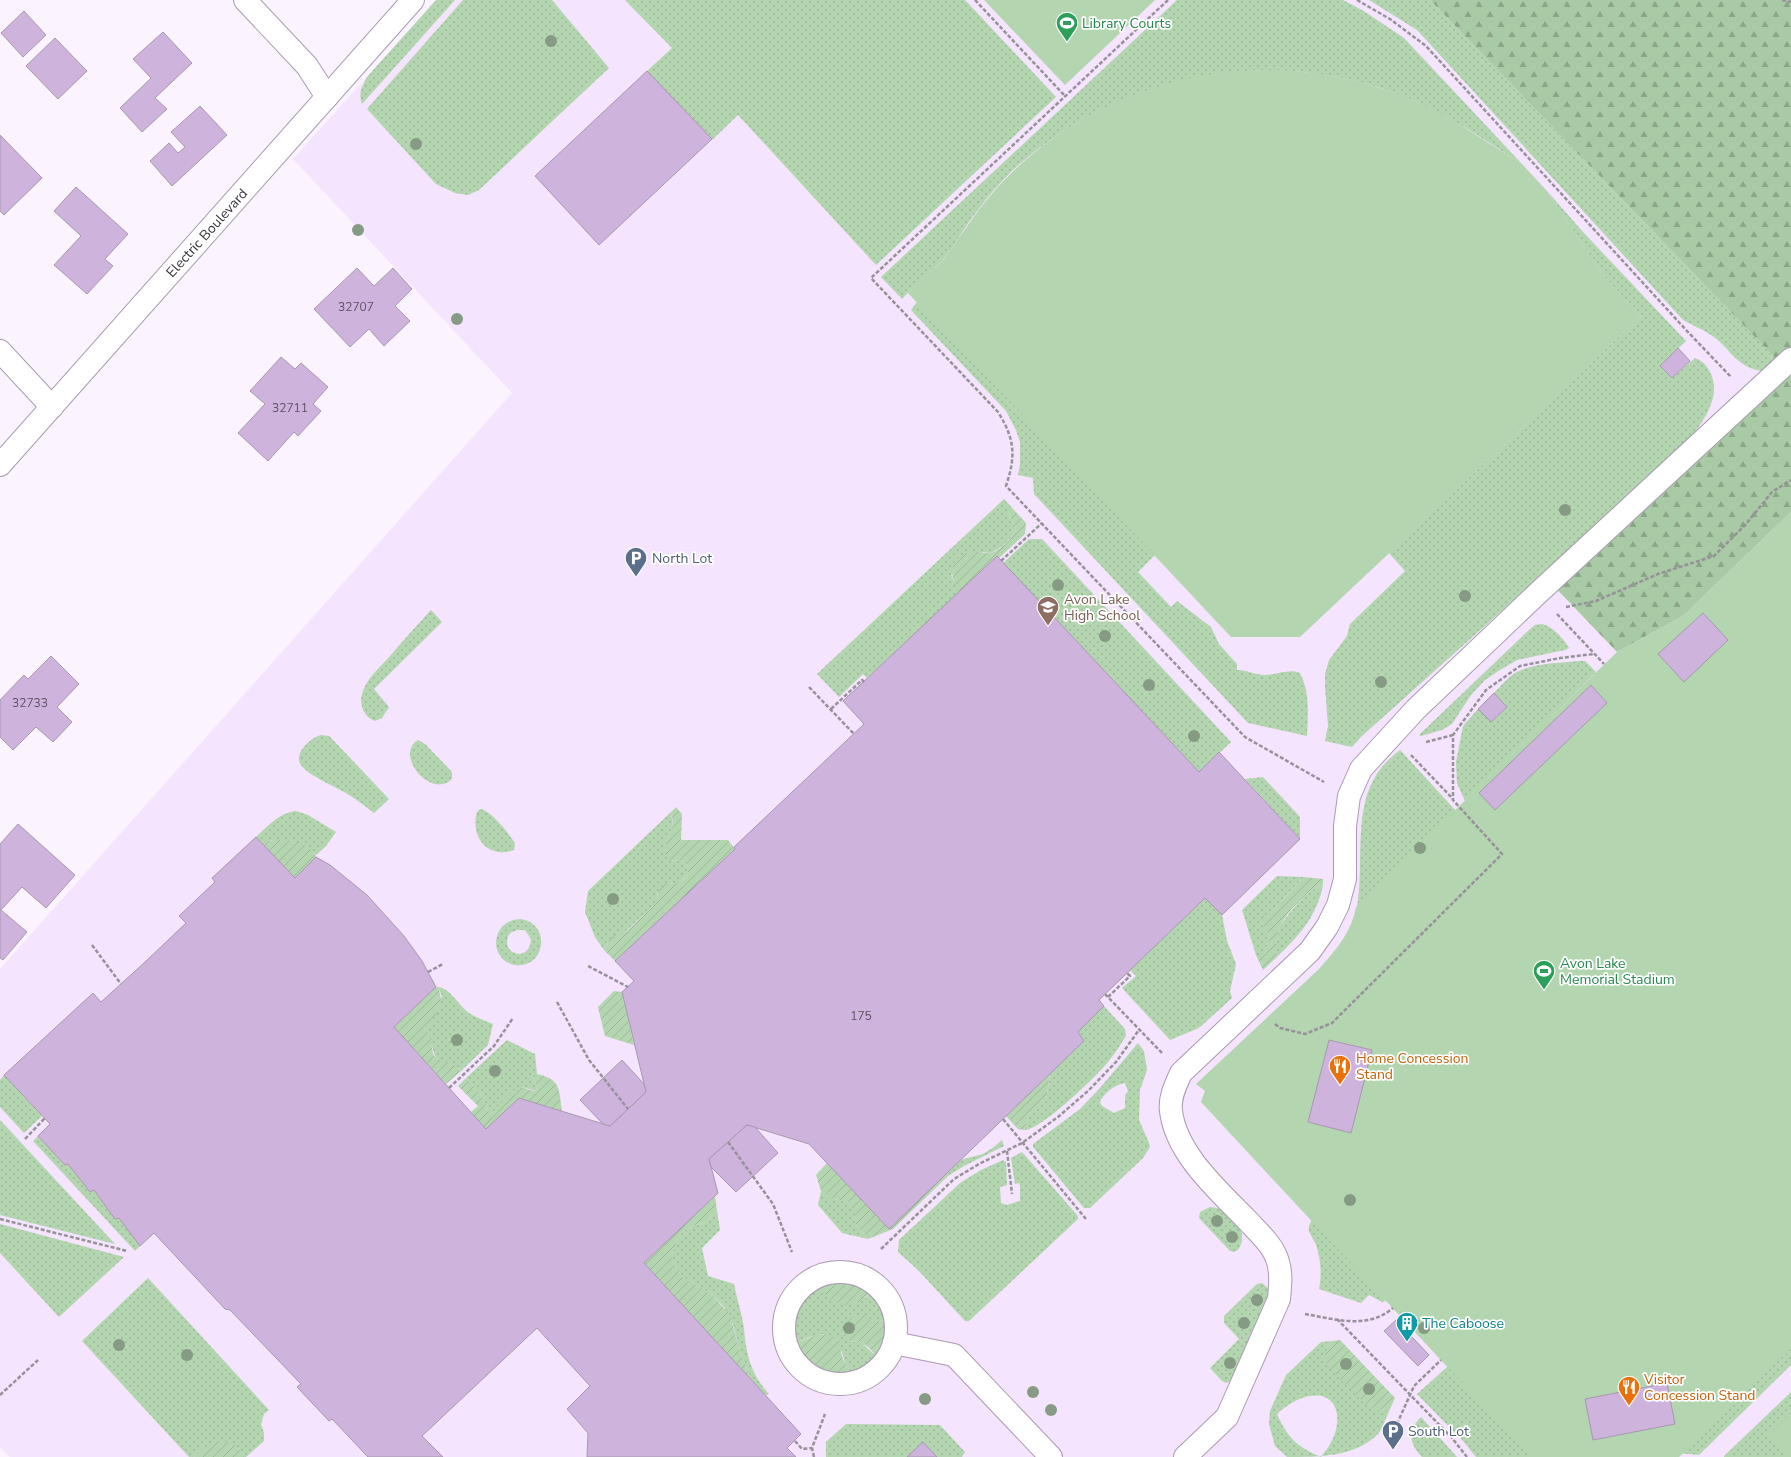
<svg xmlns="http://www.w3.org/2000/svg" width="1791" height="1457" viewBox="0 0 1791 1457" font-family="'Nunito Sans',sans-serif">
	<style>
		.built { fill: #f4e4fd }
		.grass { fill: url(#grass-dots); fill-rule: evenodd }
		.forest { fill: url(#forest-firs) }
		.garden { fill: url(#garden-furrows) }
		.pitch { fill: #b3d5af }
		.building { fill: #ceb3dc; stroke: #a798af }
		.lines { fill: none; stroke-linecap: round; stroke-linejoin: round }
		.minor-casing { stroke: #a99ab1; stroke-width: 24 }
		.path { stroke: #97919a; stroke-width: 2.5; stroke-dasharray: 4 2; stroke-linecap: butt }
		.minor { stroke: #fff; stroke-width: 22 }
		.tree { fill: #859b84 }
		.labels { text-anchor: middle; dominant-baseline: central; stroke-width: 3.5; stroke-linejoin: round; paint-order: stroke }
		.number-label { font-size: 12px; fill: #5e5263 }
		.leisure-label { font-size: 14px; fill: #27864d; stroke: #fff; text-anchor: start }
		.street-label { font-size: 14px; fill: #38323b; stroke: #fff }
		.service-label { font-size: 14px; fill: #4e5e75; stroke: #fff; text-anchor: start }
		.education-label { font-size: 14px; fill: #785e54; stroke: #fff; text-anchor: start }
		.food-label { font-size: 14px; fill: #c56008; stroke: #fff; text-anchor: start }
		.culture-label { font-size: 14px; fill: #0d838f; stroke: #fff; text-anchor: start }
	</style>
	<defs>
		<pattern id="grass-dots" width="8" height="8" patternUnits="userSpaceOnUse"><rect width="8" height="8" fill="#b3d5af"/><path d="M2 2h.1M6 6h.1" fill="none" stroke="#9bb797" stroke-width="1.8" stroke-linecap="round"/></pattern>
		<pattern id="forest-firs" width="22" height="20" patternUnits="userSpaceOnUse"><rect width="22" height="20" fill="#a8caa4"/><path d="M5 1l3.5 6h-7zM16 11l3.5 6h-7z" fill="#8aa587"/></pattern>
		<pattern id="garden-furrows" width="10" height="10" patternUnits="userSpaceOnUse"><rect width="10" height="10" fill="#b3d5af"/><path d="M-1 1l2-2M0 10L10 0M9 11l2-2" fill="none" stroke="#9bb797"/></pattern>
	</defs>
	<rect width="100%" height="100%" fill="#fbf4fe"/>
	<path class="built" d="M436 0H1389L1459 72 1535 0H1791V1457H10L0 1447V969L512 393 293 159Z"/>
	<g class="grass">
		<path d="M436 0H455L362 104C358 93 362 87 367 77Z"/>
		<path d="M463 0H552L609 68 479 190 468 195 455 193 436 184 367 109Z"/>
		<path d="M625 0H965L1056 97 876 265 738 115 712 140 647 71 672 48Z"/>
		<path d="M1177 0H1343L1362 10 1404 38 1522 164C1482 138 1443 111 1398 94 1269 46 1127 73 1022 162 1002 179 984 201 969 222 961 233 955 245 946 256 934 272 916 284 902 299L881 277Z"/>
		<path d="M1369 0H1430L1778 361 1761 371C1734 366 1731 348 1711 335 1702 329 1692 325 1683 320L1417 30Z"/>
		<path d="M1547 191 1583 232 1686 341 1660 366 1672 378 1695 358C1703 361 1706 365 1710 372 1726 402 1690 439 1671 459L1362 736 1352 747 1325 741 1328 726 1325 687V674L1329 660 1347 636 1350 624 1405 571 1389 553 1641 316 1603 275Z"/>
		<path d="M917 302 1155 555 1138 572 1171 607 1177 601 1211 627 1219 644 1237 664V670C1247 670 1255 675 1265 675 1276 675 1290 668 1300 673 1310 693 1308 714 1307 736L1248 723 1034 494 1033 478 1018 475 1020 464V442L1016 430 1006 411 911 310Z"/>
		<path d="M1004 499 1013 509 1009 514C1009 519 1015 522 1015 528 1016 536 997 552 989 553 987 553 985 552 983 552L951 575 959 592 867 678 863 674 839 697 817 674Z"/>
		<path d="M1029 539H1042L1231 742 1199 772 1003 563Z"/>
		<path d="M431 610 442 622 374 689 389 707 382 718 375 721C364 717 359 705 362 694 366 679 380 667 390 656 403 641 417 625 431 610Z"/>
		<path d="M1542 624C1552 626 1564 639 1569 648L1565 650 1517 660 1500 670 1485 680 1471 695 1452 724 1442 730 1421 736 1419 735 1530 629 1535 625Z"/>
		<path d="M1579 661H1585L1596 672 1465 801 1457 783 1456 762 1463 726 1478 709 1491 722 1507 707 1494 693C1501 686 1508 677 1517 672 1533 663 1561 663 1579 661Z"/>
		<path d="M321 735 329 736 333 740 389 799 374 813C365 806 356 799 346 793 334 786 309 776 301 765 293 754 310 738 321 735Z"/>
		<path d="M418 740 425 744 452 772V779C430 800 394 754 418 740Z"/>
		<path d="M1400 750 1470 826 1319 969C1331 956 1350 934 1355 917 1366 875 1352 817 1374 779 1380 767 1390 758 1400 750Z"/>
		<path d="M1263 777 1300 817V839L1245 779Z"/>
		<path d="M480 809C489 809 512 836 515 844L514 850C487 860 470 836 477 812Z"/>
		<path d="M296 811 308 815 336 832 326 846 316 855 307 846 273 840 261 843 256 837C268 826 279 813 296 811Z"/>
		<path d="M670 813C677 826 669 834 664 846L670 861C682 859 689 860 688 874L679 884 671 883 657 894V900L654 905 625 932 608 942 604 950 595 937 585 912 588 891Z"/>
		<path d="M1277 876 1304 877C1289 892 1275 908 1261 923L1270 936 1264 955H1256L1242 910Z"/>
		<path d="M1323 884C1318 915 1299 936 1277 957 1275 947 1276 936 1280 926 1292 910 1304 892 1323 884Z"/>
		<path d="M1205 898 1222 915 1227 941 1236 964 1230 991 1232 998 1199 1028 1170 1040 1122 988 1136 976 1130 970Z"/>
		<path d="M521 919C552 924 545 969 515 965 488 960 490 920 521 919ZM517 930H525L531 939C530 965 497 953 510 933Z"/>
		<path d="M438 987C450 988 459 1006 469 1013 477 1018 485 1021 493 1024L488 1045 461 1071 460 1069 436 1058 425 1027 432 1020 442 996Z"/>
		<path d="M1104 1006 1125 1029 1126 1036C1120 1045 1115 1054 1108 1062 1097 1076 1040 1131 1024 1130L1029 1115 1046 1101 1050 1073 1084 1041 1078 1032Z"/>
		<path d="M507 1040 535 1054 537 1074 532 1075 537 1087 536 1091 522 1087 492 1113 489 1112 480 1093 466 1078Z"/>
		<path d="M1138 1043 1144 1051 1147 1070 1140 1090 1139 1120 1149 1143 1150 1147 1143 1158 1090 1208H1084L1033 1147V1144L1080 1109 1100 1088ZM1125 1083 1128 1091 1125 1096V1108L1114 1113 1102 1106 1100 1102C1104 1093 1114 1085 1125 1083Z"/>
		<path d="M4 1075 42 1116 24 1133 0 1107V1080Z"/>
		<path d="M0 1120 115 1244 0 1215Z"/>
		<path d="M38 1136 65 1165 68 1164 90 1192 94 1190 115 1219 119 1218 140 1246 135 1251 33 1141Z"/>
		<path d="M1002 1140 1004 1146 964 1166 948 1176V1172L960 1160 983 1154 994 1147Z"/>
		<path d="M1022 1152 1078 1216V1219L969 1321H965L918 1270 898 1252 899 1240 960 1183 981 1170 1003 1160 1006 1162 1007 1185 1000 1187 1001 1203 1007 1205 1020 1201V1186L1019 1183 1015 1184 1011 1158Z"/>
		<path d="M821 1191 829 1198 848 1202 854 1212 855 1224 868 1239 842 1233 818 1205Z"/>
		<path d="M1210 1207C1230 1208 1251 1231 1238 1250L1234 1252 1230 1251 1199 1218 1200 1212Z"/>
		<path d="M717 1211 720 1230 702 1248 708 1276 734 1284C737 1299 742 1314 744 1329 746 1354 751 1375 769 1394L765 1396 753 1382 740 1352 733 1324 724 1307 711 1294 683 1277 672 1262V1254L681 1233 692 1226 704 1223Z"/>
		<path d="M1313 1219 1386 1301 1382 1302 1369 1295 1361 1303 1319 1289C1322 1275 1321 1262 1317 1248 1316 1242 1311 1237 1309 1231 1308 1226 1310 1223 1313 1219Z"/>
		<path d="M0 1224 124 1257 59 1317 0 1253Z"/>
		<path d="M1791 1276V1365L1699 1455 1678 1453 1674 1457H1476L1464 1442 1417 1394 1447 1367Z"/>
		<path d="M148 1278 269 1410 264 1414 261 1424 264 1433V1441L246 1457H244L238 1448 197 1454 194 1457H189L82 1341Z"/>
		<path d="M1262 1283 1269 1289 1268 1294 1231 1381 1226 1383 1222 1381 1210 1368 1239 1339 1224 1323V1316L1257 1284Z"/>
		<path d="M820 1286 830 1298H866L870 1293 882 1306 886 1317 884 1320 874 1322 867 1317 850 1341 862 1343 877 1357 865 1369 851 1373 845 1363 842 1352 823 1334 810 1337 795 1343C788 1322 800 1295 820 1286Z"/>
		<path d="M1332 1341 1327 1348 1378 1410 1390 1409C1386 1417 1383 1428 1378 1434 1355 1457 1319 1457 1287 1457L1275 1446 1269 1424 1270 1411 1286 1375 1321 1342ZM1309 1396C1313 1396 1318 1395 1322 1396 1343 1402 1339 1430 1330 1444 1328 1449 1324 1452 1321 1457 1297 1447 1287 1437 1277 1414 1287 1405 1296 1399 1309 1396Z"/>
		<path d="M1791 1392V1457H1724V1456Z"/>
		<path d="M1421 1417 1457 1457H1422C1409 1444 1407 1430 1421 1417Z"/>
		<path d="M846 1424 940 1425 965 1452 962 1457H937L923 1442 907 1457H826V1442Z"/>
	</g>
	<g class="forest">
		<path d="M1430 0H1791V349L1778 361Z"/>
		<path d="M1791 359V512L1683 616 1617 652 1550 582Z"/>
	</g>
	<g class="garden">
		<path d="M1013 509 1026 523 1025 534 999 558 997 556 959 592C948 575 949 556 972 552 978 551 985 554 991 553 999 551 1013 539 1015 530 1017 524 1009 520 1009 513Z"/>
		<path d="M676 807 682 814 681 840H728L735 849 615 961 604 950 612 935 626 932 654 905C659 896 656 889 666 883 677 884 681 884 688 874 689 861 682 859 670 861L663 853C664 838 679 827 670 813Z"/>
		<path d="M273 840C288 840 310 841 316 857L295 878 261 843Z"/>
		<path d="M1304 877 1323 879V884C1307 890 1283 915 1278 932 1276 939 1276 949 1277 957L1263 970 1256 955H1264L1270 936 1261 923 1262 917 1271 912Z"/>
		<path d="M436 987H438C445 1005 438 1015 425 1028L430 1036 433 1054 436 1058 456 1066 461 1071 446 1084 394 1027Z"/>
		<path d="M614 991 622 992 634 1045 605 1036 598 1007Z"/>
		<path d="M1050 1073 1046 1101 1029 1115 1024 1130 1018 1129 1006 1116Z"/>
		<path d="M537 1074C561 1079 559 1090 562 1111L519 1098 486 1129 471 1112 478 1106 458 1086 466 1078 480 1093 489 1112 492 1113C498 1107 513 1087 521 1087 526 1088 530 1091 536 1091L537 1087 532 1075Z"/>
		<path d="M827 1163 889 1229 948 1172V1176L893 1229 868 1239 855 1224 854 1213 848 1202 829 1198 821 1191 816 1175Z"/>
		<path d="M715 1196 717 1211 704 1223 692 1226 681 1233 672 1254V1262L683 1277 711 1294 730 1315 740 1352 753 1382 644 1263Z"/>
		<path d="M829 1282 852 1285 870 1293C854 1311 831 1309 820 1286Z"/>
		<path d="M863 1314 874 1322 884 1320 886 1317 885 1337 877 1357C873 1352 868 1345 861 1343 855 1341 848 1342 844 1337 835 1325 854 1316 863 1314Z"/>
		<path d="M817 1335C839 1333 838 1341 843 1359 845 1364 849 1369 851 1373 829 1374 803 1367 795 1343Z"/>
		<path d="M1340 1340 1395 1398 1390 1409 1378 1410 1365 1404 1328 1367 1325 1356 1327 1348 1332 1341Z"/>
		<path d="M218 1441C229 1440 239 1446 244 1457H194L203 1448Z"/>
	</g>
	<g class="pitch">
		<path d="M984 0H1155L1065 85Z"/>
		<path d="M1282 70 1322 74 1361 82 1399 94 1438 111 1522 164 1547 191 1603 275 1641 316 1300 637H1231L908 293C920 281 937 269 947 255 963 233 977 210 996 189 1048 131 1124 90 1201 76 1228 71 1255 70 1282 70Z"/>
		<path d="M1791 512V1349L1679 1457H1531L1201 1102 1205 1091 1196 1084 1319 969C1335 952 1352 931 1356 907L1617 652 1683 616Z"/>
		<path d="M1791 1413V1457H1788L1767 1436Z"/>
	</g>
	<g class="building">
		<path d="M24 11 46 35 23 57 1 33Z"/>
		<path d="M163 32 192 63 155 98 167 109 142 132 120 108 151 78 133 59Z"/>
		<path d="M55 38 87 71 58 99 26 66Z"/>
		<path d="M647 71 712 139 599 245 535 176Z"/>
		<path d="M200 106 227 135 172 186 150 161 169 143 178 153 185 147 171 132Z"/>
		<path d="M0 135 42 178 4 215 0 211Z"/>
		<path d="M76 187 128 234 105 259 113 266 87 294 54 265 81 236 54 211Z"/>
		<path d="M357 268 374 286 393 268 412 289 395 306 410 321 384 346 369 329 350 347 314 309Z"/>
		<path d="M1678 348 1690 361 1672 378 1660 366Z"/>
		<path d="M281 357 295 369 301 363 328 387 313 404 321 411 298 436 294 432 268 461 238 433 265 404 250 391Z"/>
		<path d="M997 556 1199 772 1219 752 1300 839 1222 915 1205 898 1099 1000 1104 1006 1078 1032 1084 1041 889 1229 809 1144 747 1125 709 1159 718 1193 644 1263 801 1434 787 1448 796 1457H587L588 1433 567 1409 590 1386 537 1328 422 1436 443 1457H368L332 1419 329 1421 297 1387 301 1384 230 1310 225 1309 154 1233 140 1246 119 1218 115 1219 94 1190 90 1192 68 1164 65 1165 38 1136 50 1124 4 1075 93 993 101 1002 144 963 186 923 179 916 215 882 212 878 256 837 295 878 316 857 330 865 367 895 404 936 422 961 436 987 394 1027 486 1129 519 1098 610 1126 646 1092 622 992 634 981 615 961 735 849 734 847 864 724 843 701Z"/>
		<path d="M1703 613 1728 640 1684 682 1658 654Z"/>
		<path d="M51 656 79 684 57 707 72 722 53 742 36 727 13 750 0 737V700L24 675 28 679Z"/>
		<path d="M1591 685 1607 703 1495 810 1479 793Z"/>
		<path d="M1494 693 1507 707 1491 722 1478 709Z"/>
		<path d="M18 824 75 875 46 908 22 887 1 910 27 932 3 960 0 958V844Z"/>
		<path d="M1329 1040 1372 1050 1351 1133 1308 1122Z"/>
		<path d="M622 1060 644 1084 646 1092 610 1126 603 1124 580 1100Z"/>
		<path d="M747 1125 755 1127 778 1153 736 1192 711 1167 709 1159Z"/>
		<path d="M1396 1320 1429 1355 1418 1366 1384 1331Z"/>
		<path d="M1667 1383 1675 1424 1593 1440 1585 1399Z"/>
		<path d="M923 1442 937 1457H907Z"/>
	</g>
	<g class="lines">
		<g class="minor-casing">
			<g id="minor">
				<path d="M245 0 307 66 327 97"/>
				<path d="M0 351 52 407"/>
				<path d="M0 465 413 0"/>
				<circle cx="840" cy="1328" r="56"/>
				<path d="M894 1343 954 1355 1051 1457"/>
				<path d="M1185 1457 1227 1417 1279 1299C1280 1286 1282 1275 1278 1262 1274 1246 1259 1233 1248 1221 1219 1191 1176 1154 1171 1111 1169 1098 1176 1084 1181 1073L1310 951 1327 927 1338 905 1345 879V826L1349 796 1361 769 1416 709 1537 594 1791 359"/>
			</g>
		</g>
		<g class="path">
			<path d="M975 0 1065 96"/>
			<path d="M1168 0 871 278 998 412C1015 439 1016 456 1006 486L1245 737 1324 782"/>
			<path d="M1357 0 1390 19 1426 46 1687 331 1731 377"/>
			<path d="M1782 0 1791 2"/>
			<path d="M1001 561 1042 523"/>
			<path d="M1566 607 1596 601 1658 574 1714 556 1746 524 1772 492 1791 480"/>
			<path d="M1557 614 1604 664"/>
			<path d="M809 687 854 734"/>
			<path d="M831 709 862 680 864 682"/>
			<path d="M1426 742 1453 735"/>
			<path d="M1411 755 1453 799"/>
			<path d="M92 945 121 984"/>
			<path d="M588 966 628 987"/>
			<path d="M428 972 443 964"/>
			<path d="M1105 994 1162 1053"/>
			<path d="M1108 997 1130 976 1127 973"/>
			<path d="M557 1002 589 1060 628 1109"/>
			<path d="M1275 1024 1280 1028 1305 1034 1332 1023 1502 854 1453 800V735L1486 690 1520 666 1560 658 1594 654"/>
			<path d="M449 1088 494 1046 513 1018"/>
			<path d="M1003 1119 1086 1219"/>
			<path d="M25 1139 45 1118"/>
			<path d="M728 1142 773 1204 792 1252"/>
			<path d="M1007 1151 1012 1194"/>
			<path d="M0 1219 127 1251"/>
			<path d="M881 1249 954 1179 979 1164 1022 1143 1058 1117 1088 1091 1116 1062 1139 1030"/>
			<path d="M1305 1314C1335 1319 1367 1330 1393 1308"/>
			<path d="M1337 1319 1452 1438 1467 1457"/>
			<path d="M0 1395 38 1360"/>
			<path d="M1392 1435 1414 1386 1441 1360"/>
			<path d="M795 1441 802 1449 812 1448"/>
			<path d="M814 1457 812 1448 825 1414"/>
		</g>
		<use href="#minor" class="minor"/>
	</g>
	<g class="tree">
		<circle cx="551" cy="41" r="6"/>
		<circle cx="416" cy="144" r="6"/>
		<circle cx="358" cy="230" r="6"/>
		<circle cx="457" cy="319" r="6"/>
		<circle cx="1565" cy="510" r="6"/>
		<circle cx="1058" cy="585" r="6"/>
		<circle cx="1465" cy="596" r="6"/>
		<circle cx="1105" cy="636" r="6"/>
		<circle cx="1381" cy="682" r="6"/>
		<circle cx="1149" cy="685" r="6"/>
		<circle cx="1194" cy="736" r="6"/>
		<circle cx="1420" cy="848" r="6"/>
		<circle cx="613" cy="899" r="6"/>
		<circle cx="457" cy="1040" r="6"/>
		<circle cx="495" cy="1071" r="6"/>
		<circle cx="1350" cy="1200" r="6"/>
		<circle cx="1217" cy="1221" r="6"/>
		<circle cx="1232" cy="1237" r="6"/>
		<circle cx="1257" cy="1300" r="6"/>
		<circle cx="1244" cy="1323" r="6"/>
		<circle cx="849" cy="1328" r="6"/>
		<circle cx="1424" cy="1328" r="6"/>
		<circle cx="119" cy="1345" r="6"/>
		<circle cx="187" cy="1355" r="6"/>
		<circle cx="1230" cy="1363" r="6"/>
		<circle cx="1346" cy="1364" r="6"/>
		<circle cx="1369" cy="1389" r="6"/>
		<circle cx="1033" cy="1392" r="6"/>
		<circle cx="925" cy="1399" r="6"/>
		<circle cx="1051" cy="1410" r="6"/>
	</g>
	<defs>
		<g id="stadium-pin" transform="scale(1.15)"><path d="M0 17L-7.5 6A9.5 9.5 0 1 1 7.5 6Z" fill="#2e9e5b" stroke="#fff"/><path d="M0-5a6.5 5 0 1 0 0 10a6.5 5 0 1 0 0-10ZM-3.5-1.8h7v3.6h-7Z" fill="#fff"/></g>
		<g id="parking-pin" transform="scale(1.15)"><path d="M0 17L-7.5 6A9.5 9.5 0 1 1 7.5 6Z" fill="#5c6f8a" stroke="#fff"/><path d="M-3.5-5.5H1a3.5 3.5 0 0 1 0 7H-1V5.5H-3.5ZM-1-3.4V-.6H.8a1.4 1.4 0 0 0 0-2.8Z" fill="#fff"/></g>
		<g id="school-pin" transform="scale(1.15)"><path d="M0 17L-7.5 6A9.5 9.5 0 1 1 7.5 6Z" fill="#8d6e63" stroke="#fff"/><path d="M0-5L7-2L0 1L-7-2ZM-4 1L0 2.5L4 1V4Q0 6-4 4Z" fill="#fff"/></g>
		<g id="restaurant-pin" transform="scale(1.15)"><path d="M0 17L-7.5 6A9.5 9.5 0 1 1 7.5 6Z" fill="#e8710a" stroke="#fff"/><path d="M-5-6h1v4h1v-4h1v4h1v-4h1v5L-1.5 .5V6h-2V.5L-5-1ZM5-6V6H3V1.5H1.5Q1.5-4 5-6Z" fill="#fff"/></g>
		<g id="building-pin" transform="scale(1.15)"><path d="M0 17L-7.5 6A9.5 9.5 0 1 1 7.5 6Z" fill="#0f9aa8" stroke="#fff"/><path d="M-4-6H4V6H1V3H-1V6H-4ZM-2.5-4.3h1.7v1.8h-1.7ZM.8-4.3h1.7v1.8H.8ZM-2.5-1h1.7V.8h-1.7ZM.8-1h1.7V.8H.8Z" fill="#fff"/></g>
	</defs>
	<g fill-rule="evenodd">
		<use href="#stadium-pin" x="1067" y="23"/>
		<use href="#parking-pin" x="636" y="558"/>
		<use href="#school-pin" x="1048" y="607"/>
		<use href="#stadium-pin" x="1544" y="971"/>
		<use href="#restaurant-pin" x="1340" y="1066"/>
		<use href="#building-pin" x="1407" y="1323"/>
		<use href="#restaurant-pin" x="1629" y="1387"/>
		<use href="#parking-pin" x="1393" y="1431"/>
	</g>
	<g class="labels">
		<g class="number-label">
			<text x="356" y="307">32707</text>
			<text x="290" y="408">32711</text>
			<text x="30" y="703">32733</text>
			<text x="861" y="1016">175</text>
		</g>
		<g class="leisure-label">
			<text x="1082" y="23">Library Courts</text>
			<text x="1560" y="963">Avon Lake<tspan x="1560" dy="16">Memorial Stadium</tspan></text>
		</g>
		<g class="street-label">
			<text transform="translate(207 233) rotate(-48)">Electric Boulevard</text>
		</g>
		<g class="service-label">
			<text x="652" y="558">North Lot</text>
			<text x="1408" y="1431">South Lot</text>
		</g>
		<g class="education-label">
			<text x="1064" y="599">Avon Lake<tspan x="1064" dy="16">High School</tspan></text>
		</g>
		<g class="food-label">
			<text x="1356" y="1058">Home Concession<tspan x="1356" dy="16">Stand</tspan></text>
			<text x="1644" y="1379">Visitor<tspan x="1644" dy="16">Concession Stand</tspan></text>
		</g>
		<g class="culture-label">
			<text x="1422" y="1323">The Caboose</text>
		</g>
	</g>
</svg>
